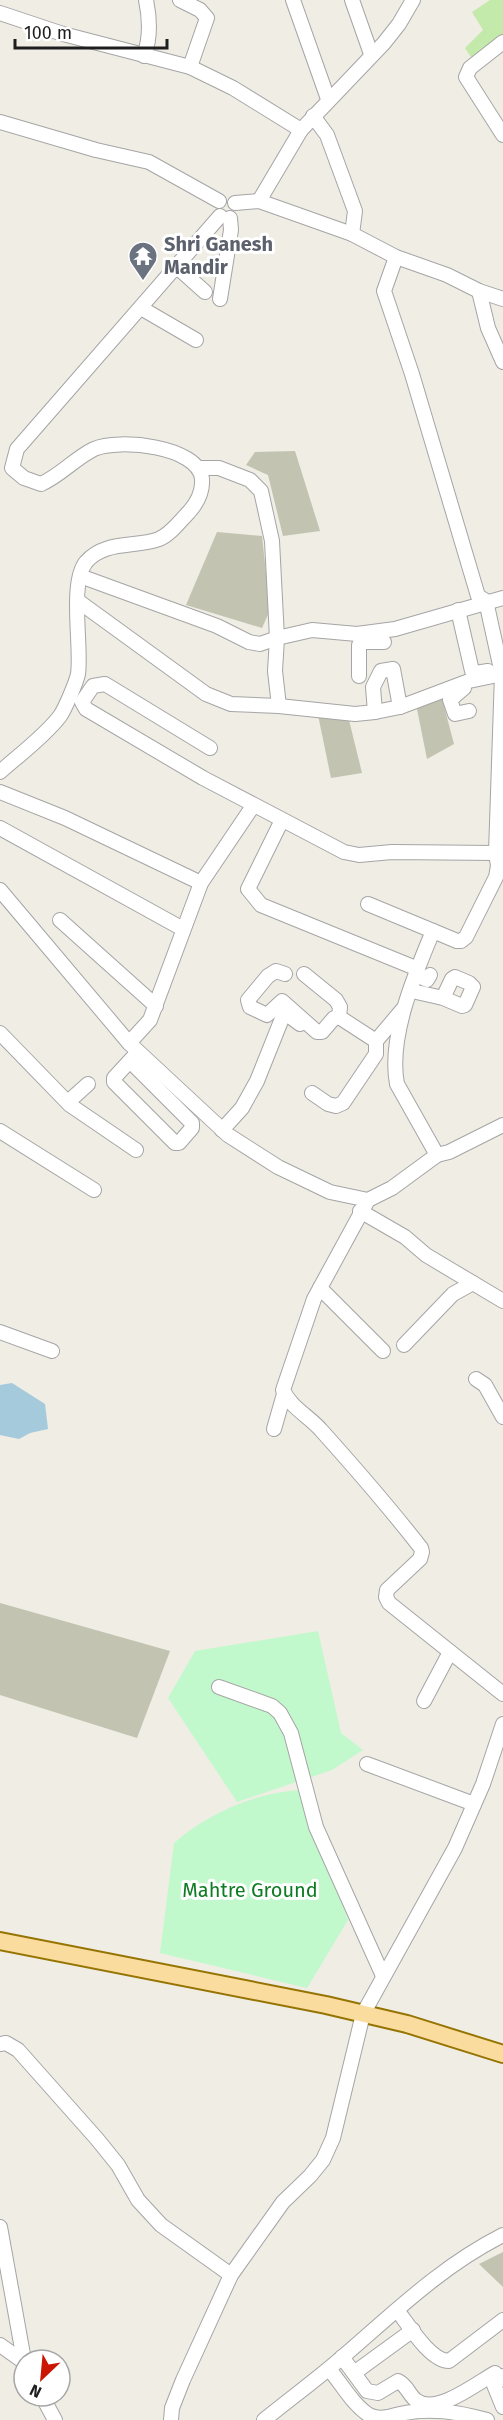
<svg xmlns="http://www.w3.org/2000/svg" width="503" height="2420" viewBox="0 0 503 2420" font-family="'Fira Sans',sans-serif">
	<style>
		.construction { fill: #c2c3b0 }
		.grass { fill: #c3e9ab }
		.park { fill: #c2f9cc }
		.water { fill: #a5cadc }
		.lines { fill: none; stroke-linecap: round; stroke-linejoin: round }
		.minor-casing { stroke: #a5a5a5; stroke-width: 16 }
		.major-casing { stroke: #967402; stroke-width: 20 }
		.minor { stroke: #fff; stroke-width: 14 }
		.major { stroke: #fadc9e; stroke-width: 16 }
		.labels { text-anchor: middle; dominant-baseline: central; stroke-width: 6; stroke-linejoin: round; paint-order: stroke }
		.worship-label { font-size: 20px; font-weight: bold; fill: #5b616d; stroke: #fff; text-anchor: start }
		.park-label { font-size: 20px; fill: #0d7b21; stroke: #fff }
	</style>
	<rect width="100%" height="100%" fill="#efede4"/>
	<g class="construction">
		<path d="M295 451 320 531 283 536 268 475 246 465 255 452Z"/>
		<path d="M217 532 262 536 270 610 262 628 186 605Z"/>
		<path d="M441 695 454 744 427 759 416 704Z"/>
		<path d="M318 715 348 716 362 773 331 778Z"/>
		<path d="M0 1603 170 1651 137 1738 0 1695Z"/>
		<path d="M503 2252V2287L479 2264Z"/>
	</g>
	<path class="grass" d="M490 0H503V43L476 65 465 48 483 30 472 12Z"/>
	<g class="park">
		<path d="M318 1631 341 1733 363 1750 332 1770 237 1802 168 1698 195 1651Z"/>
		<path d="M301 1790 348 1920 307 1988 160 1953 174 1843C208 1813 257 1792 301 1790Z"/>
	</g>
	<path class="water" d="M12 1383 45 1404 48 1429 30 1433 19 1439 0 1435V1385Z"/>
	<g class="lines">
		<g class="minor-casing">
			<g id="minor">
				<path d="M180 0 200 10 207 18 190 67"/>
				<path d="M293 0 328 99"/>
				<path d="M352 0 371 54"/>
				<path d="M0 13 63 34 190 67 233 88 301 130"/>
				<path d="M503 42 470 68 466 77 503 135"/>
				<path d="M144 56C151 37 150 19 146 0"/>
				<path d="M313 116 327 135 355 211 352 234"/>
				<path d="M0 122 96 150 149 162 219 201"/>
				<path d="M259 201 301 130 384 43 399 24 413 0"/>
				<path d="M235 203 259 201 352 234 396 257 447 275 479 291 503 299"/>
				<path d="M396 257 384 291 412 374 478 596 486 601 502 674 496 853 498 866 496 877 466 937 461 941H457L433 931C415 974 388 1037 397 1084L437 1155 449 1152 503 1125"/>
				<path d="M176 266 205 292"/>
				<path d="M479 291 488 328 503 362"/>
				<path d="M220 299 231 230 230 218"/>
				<path d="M141 308 196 340"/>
				<path d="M80 576 217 626 249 642 260 644 277 638 272 541 261 491 250 480 219 468H199"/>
				<path d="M78 601 206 694 231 704 279 706 355 714 375 712 400 707 469 681 502 674"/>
				<path d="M458 610 472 671 475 673 488 671"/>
				<path d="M359 676V645L362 642H384"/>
				<path d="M464 688 450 700 455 714 469 711"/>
				<path d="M279 706 275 671 277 638 312 630 357 634 395 629 503 598"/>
				<path d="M375 712 373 687 381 671 393 669 400 707"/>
				<path d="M210 748 105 684 93 686 82 702 86 709 203 778 344 852 359 855 392 852 496 853"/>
				<path d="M0 772C18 756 46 735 60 716 65 709 76 683 78 674 82 647 69 583 86 562 105 540 135 548 159 539 171 534 180 521 189 512 197 503 203 492 202 479 199 446 118 438 94 449 74 459 61 475 41 484L24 478 12 468 17 449 220 216"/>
				<path d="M0 792 65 818 201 883"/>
				<path d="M282 820 248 889 261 905 418 969"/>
				<path d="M0 828 183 929"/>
				<path d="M0 890 129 1043 228 1135 278 1167 330 1192 368 1200 392 1188 437 1155"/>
				<path d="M368 904 433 931"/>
				<path d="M60 920 156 1006"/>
				<path d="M285 974 276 971 268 976 248 1000 250 1007 267 1015 282 1001 317 1032H322L334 1018 339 1017 376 1041"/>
				<path d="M304 974 336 1000 340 1007 339 1017"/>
				<path d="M416 975 427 980 430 975"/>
				<path d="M412 991 443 998 452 979 455 977 469 983 473 987 465 1005 462 1006 443 998"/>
				<path d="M0 1033 70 1105 136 1150"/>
				<path d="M129 1043 150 1020 201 883 253 806"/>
				<path d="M130 1061 192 1123V1128L179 1143H175L114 1082V1078L138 1052"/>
				<path d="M312 1093 328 1104 336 1106 343 1103 376 1054V1041L403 1009"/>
				<path d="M68 1102 88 1084"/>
				<path d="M222 1130 242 1108 257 1081 283 1016 288 1015 300 1024"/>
				<path d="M0 1131 94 1190"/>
				<path d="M368 1200 314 1299 283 1390C290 1407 310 1417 321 1430 356 1469 389 1507 421 1548L422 1552 420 1559 387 1590 386 1597 389 1603 503 1694"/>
				<path d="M360 1211 405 1237 426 1255 503 1301"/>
				<path d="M320 1288 383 1351"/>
				<path d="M0 1332 52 1351"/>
				<path d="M404 1345 453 1294 473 1283"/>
				<path d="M476 1379 485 1385 503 1417"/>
				<path d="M274 1429 284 1394"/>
				<path d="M219 1687 272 1706 280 1713 291 1733 316 1827 383 1976"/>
				<path d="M424 1701 450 1652"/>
				<path d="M367 1764 474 1804"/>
				<path d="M0 2044 6 2043 18 2050 97 2139 118 2165 138 2200 161 2225 231 2275"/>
				<path d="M0 2227 24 2360"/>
				<path d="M397 2310C408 2324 430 2361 449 2361L503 2320"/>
				<path d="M0 2345 24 2362"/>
				<path d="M342 2357 367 2391 378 2393 398 2381C408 2386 409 2396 417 2401 437 2415 477 2383 495 2373"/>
				<path d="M329 2369C341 2383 353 2405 369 2415 380 2420 389 2417 400 2414 429 2407 458 2412 487 2420"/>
				<path d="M354 2373 413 2330"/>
				<path d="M503 2376 494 2385 503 2407"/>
				<path d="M42 2396 55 2420"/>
				<path d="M171 2420 172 2408 183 2380 231 2275 283 2202 310 2176 323 2160 333 2138 363 2014 455 1848 483 1784 503 1724"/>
				<path d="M264 2420C291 2398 320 2377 346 2354 397 2310 442 2266 503 2235"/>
			</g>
		</g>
		<g class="major-casing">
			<path id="major" d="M0 1941 326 2005 407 2024 503 2054"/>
		</g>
		<use href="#minor" class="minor"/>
		<use href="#major" class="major"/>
	</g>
	<defs>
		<g id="temple-pin" transform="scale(1.5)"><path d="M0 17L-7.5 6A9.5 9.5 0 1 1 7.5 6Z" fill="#6b7280" stroke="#fff"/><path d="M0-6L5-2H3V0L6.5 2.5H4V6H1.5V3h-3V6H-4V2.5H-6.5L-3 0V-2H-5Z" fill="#fff"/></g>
	</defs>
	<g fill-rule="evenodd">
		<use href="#temple-pin" x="143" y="256"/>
	</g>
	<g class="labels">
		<g class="worship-label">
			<text x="164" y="244">Shri Ganesh<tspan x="164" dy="23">Mandir</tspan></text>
		</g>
		<g class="park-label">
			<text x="250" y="1890">Mahtre Ground</text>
		</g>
	</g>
	<g transform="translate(42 2378) rotate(206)"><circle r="28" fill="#ffffff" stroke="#a5a5a5" stroke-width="1.5"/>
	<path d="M0-4.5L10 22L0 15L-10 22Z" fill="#ca1603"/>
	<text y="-9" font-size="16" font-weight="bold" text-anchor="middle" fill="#1e1e1e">N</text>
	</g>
	<path d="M15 39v9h152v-9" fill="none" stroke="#1e1e1e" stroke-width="3"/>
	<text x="24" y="39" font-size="18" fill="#1e1e1e" stroke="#ffffff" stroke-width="4.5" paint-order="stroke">100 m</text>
</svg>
